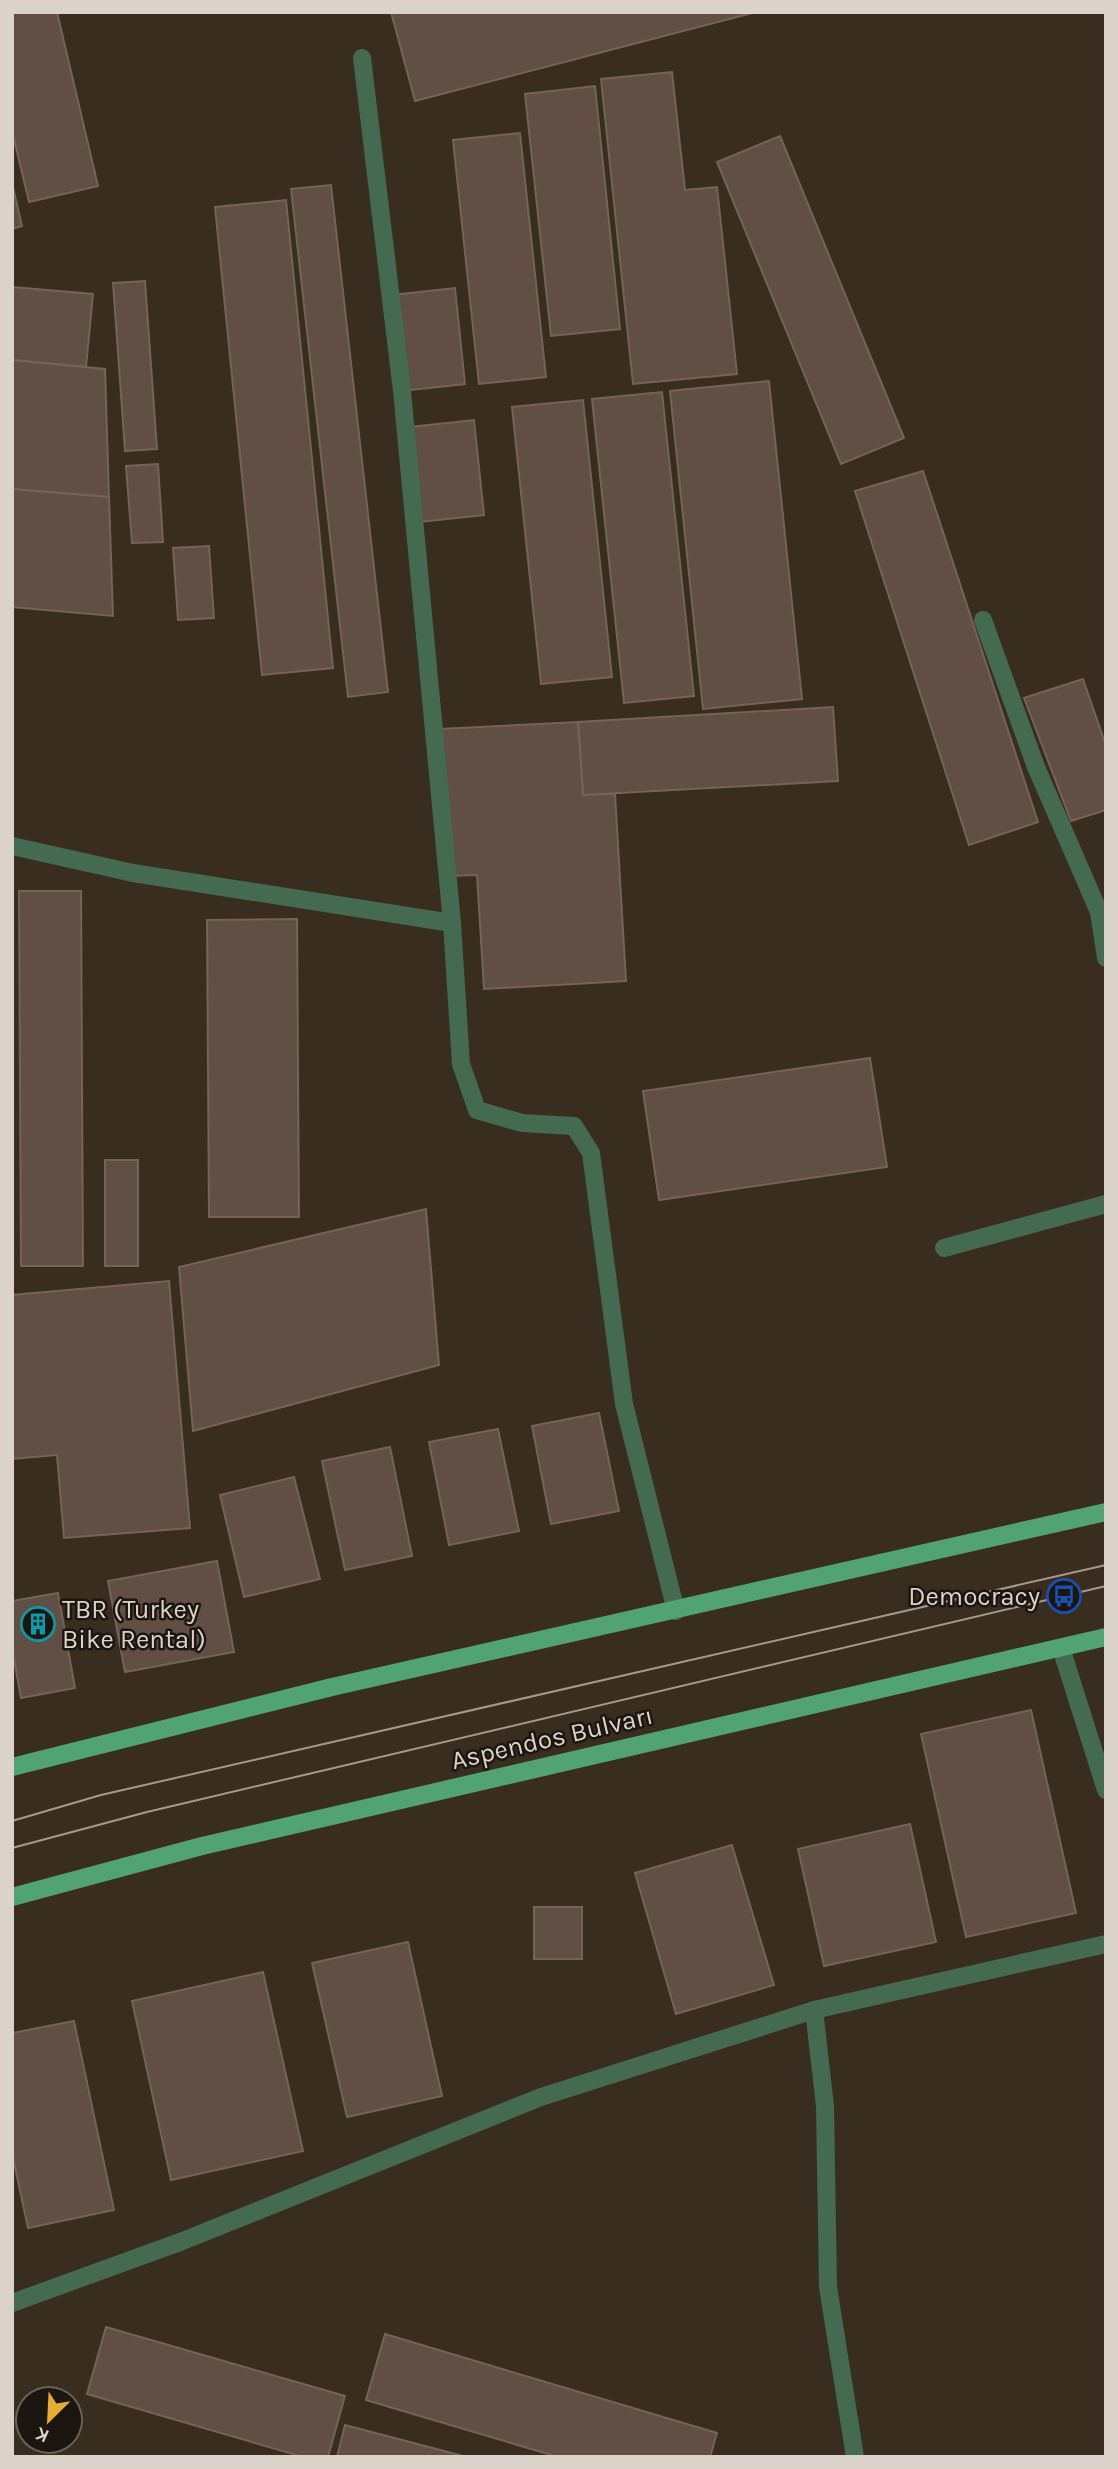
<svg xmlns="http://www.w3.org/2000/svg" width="1118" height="2469" viewBox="0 0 1118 2469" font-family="Karla,sans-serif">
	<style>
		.building { fill: #614e44; stroke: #756258; stroke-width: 2 }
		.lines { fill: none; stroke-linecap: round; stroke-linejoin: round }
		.service { stroke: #456a52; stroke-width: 18 }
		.minor { stroke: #456a52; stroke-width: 18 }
		.primary { stroke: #52a373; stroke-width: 18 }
		.tram { stroke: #a3998e; stroke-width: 2 }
		.labels { text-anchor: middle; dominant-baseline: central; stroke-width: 5; stroke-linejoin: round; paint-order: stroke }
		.poi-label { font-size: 26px; fill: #dbd3ca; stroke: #1c1610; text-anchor: end }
		.street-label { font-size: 26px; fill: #dbd3ca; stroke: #1c1610 }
	</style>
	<rect width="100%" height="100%" fill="#392d1f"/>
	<g class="building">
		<path d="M12 12H57L98 186 29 202 12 131Z"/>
		<path d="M391 12H756L415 101Z"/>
		<path d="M672 72 685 190 717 187 737 374 633 384 601 79Z"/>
		<path d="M595 86 620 329 551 336 525 94Z"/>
		<path d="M520 133 546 377 479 384 453 140Z"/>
		<path d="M780 136 904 438 841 464 717 162Z"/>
		<path d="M12 183 22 226 12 229Z"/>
		<path d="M331 185 388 692 348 697 291 189Z"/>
		<path d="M286 200 333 668 262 675 215 207Z"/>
		<path d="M145 281 157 449 125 451 113 283Z"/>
		<path d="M12 287 93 294 86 367 12 360Z"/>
		<path d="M455 288 465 384 402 391 392 295Z"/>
		<path d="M12 360 105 369 109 497 12 489Z"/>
		<path d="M769 381 802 699 703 709 670 391Z"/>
		<path d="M662 392 694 696 624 703 592 399Z"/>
		<path d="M583 400 612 677 541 684 512 407Z"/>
		<path d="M474 420 484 515 420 522 410 427Z"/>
		<path d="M158 464 163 542 132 543 126 466Z"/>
		<path d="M923 471 1038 822 969 845 855 491Z"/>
		<path d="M12 489 109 497 113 616 12 607Z"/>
		<path d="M209 546 214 618 178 620 173 548Z"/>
		<path d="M1083 679 1106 746V810L1071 821 1024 698Z"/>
		<path d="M833 707 838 781 583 795 578 722Z"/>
		<path d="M578 722 583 795 615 794 626 981 484 989 477 875 449 876 440 729Z"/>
		<path d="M19 891H81L83 1266H21Z"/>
		<path d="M297 919 299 1217H209L207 920Z"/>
		<path d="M870 1058 887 1167 659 1200 643 1091Z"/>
		<rect x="105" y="1160" width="33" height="106"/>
		<path d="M426 1209 439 1365 193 1431 179 1267Z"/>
		<path d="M169 1281 190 1528 64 1538 57 1455 12 1459V1295Z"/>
		<path d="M599 1413 619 1511 551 1524 532 1426Z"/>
		<path d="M498 1429 519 1531 449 1545 429 1442Z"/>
		<path d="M390 1447 412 1556 345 1570 322 1461Z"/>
		<path d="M294 1477 320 1579 244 1597 220 1495Z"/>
		<path d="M217 1561 234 1652 125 1672 108 1581Z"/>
		<path d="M58 1593 75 1688 21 1698 12 1648V1601Z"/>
		<path d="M1031 1710 1076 1913 966 1937 921 1734Z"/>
		<path d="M910 1824 936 1942 824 1966 798 1849Z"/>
		<path d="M732 1845 774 1985 676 2014 635 1873Z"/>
		<rect x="534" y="1907" width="48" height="52"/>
		<path d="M408 1942 442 2096 347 2117 312 1963Z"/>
		<path d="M263 1972 303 2151 171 2180 132 2001Z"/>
		<path d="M74 2021 114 2210 28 2228 12 2153V2033Z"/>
		<path d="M106 2327 345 2396 328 2457H303L87 2394Z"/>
		<path d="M385 2334 717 2433 710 2457H558L366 2400Z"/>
		<path d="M345 2425 467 2457H337Z"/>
	</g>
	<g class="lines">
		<g class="service">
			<path d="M983 620 1036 767 1099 912"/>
			<path d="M944 1248 1106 1204"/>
		</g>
		<g class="minor">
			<path d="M362 58 402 391 452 923"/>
			<path d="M12 846 133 873 452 923 461 1064 477 1110 522 1123 574 1126 591 1153 624 1404 676 1611"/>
			<path d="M1106 910 1099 912 1106 958"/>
			<path d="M1061 1648 1106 1790"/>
			<path d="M12 2303 180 2242 541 2097 814 2010"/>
			<path d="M855 2457 828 2287 825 2106 814 2010 1106 1944"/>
		</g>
		<g class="primary">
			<path d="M12 1767 332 1687 1106 1512"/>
			<path d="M12 1897 202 1846 1106 1637"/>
		</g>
		<g class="tram">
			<path d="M12 1821 101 1795 1106 1565"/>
			<path d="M12 1848 147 1812 1106 1586"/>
		</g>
	</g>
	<defs>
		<g id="bus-ring" transform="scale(1.75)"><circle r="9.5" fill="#1c1610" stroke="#1a4fb4" stroke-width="1.5"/><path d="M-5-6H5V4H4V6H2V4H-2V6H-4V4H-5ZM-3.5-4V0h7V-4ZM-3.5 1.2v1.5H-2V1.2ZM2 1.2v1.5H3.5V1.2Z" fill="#1a4fb4"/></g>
		<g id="building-ring" transform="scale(1.75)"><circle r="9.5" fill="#1c1610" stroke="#0f9aa8" stroke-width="1.5"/><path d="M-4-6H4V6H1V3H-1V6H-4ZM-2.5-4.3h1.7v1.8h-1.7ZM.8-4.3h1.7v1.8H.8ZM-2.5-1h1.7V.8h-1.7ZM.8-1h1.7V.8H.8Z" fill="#0f9aa8"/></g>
	</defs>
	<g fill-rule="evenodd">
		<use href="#bus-ring" x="1064" y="1596"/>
		<use href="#building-ring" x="38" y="1624"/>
	</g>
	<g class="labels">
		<g class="poi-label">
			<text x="1040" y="1596">Democracy</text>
			<text x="62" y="1609" text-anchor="start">TBR (Turkey<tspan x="62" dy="30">Bike Rental)</tspan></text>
		</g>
		<g class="street-label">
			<text transform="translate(552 1738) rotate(-13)">Aspendos Bulvarı</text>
		</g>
	</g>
	<rect width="1118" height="2469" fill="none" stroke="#dbd3ca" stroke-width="28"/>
	<g transform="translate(49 2420) rotate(204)"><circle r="33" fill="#1c1610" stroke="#68625a" stroke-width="2"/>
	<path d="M0-5L12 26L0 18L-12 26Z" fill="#e4ae35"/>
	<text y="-10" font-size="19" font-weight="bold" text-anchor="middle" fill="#dbd3ca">K</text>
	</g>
</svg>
